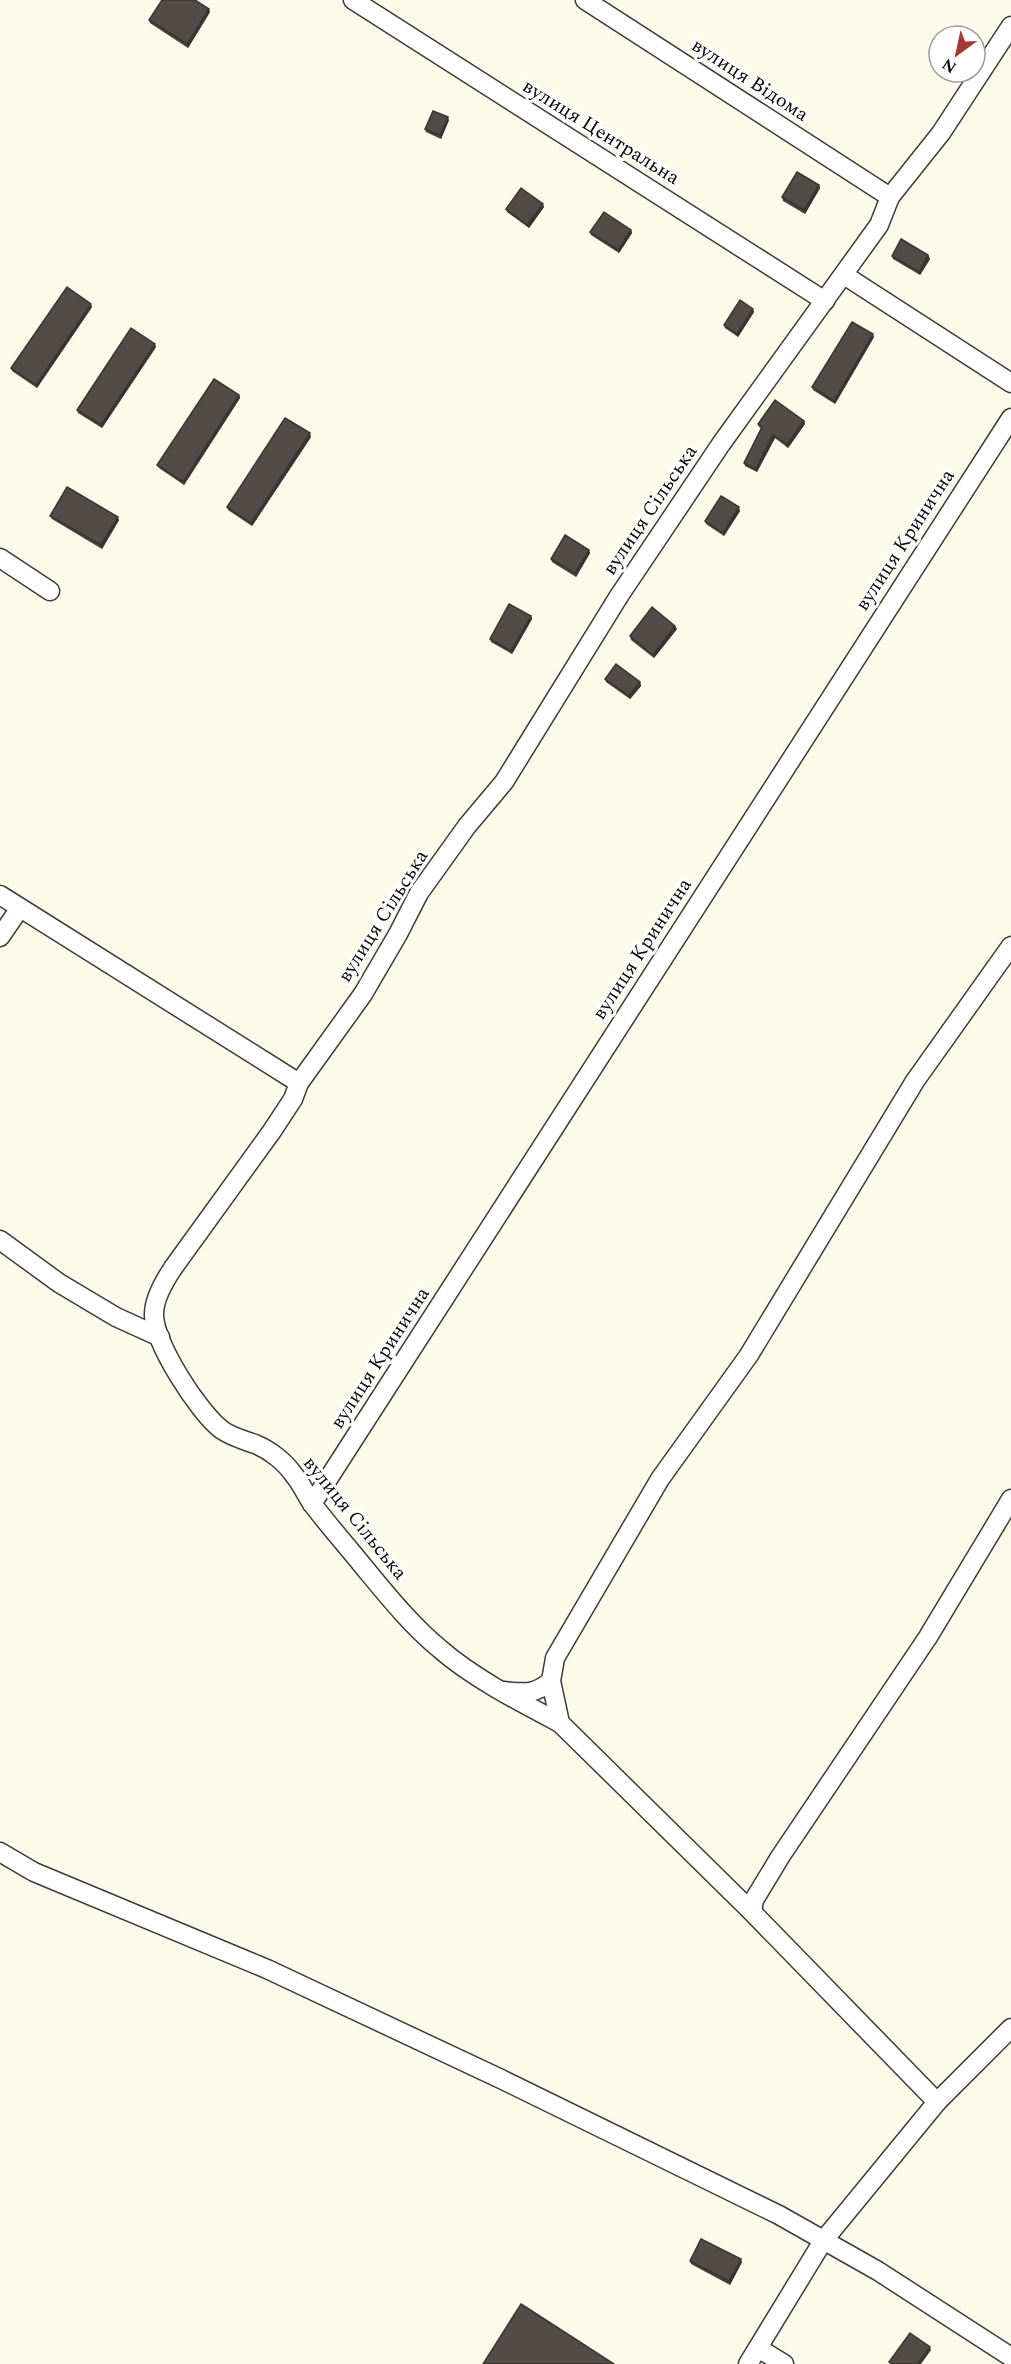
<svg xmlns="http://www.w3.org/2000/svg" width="1011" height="2364" viewBox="0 0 1011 2364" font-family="Spectral,serif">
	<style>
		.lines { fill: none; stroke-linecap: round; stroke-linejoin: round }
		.minor-casing { stroke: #3c3c3c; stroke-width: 21 }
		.minor { stroke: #fff; stroke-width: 18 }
		.wall { fill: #46413d }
		.shaded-wall { fill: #393532 }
		.building { fill: #514c47; stroke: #393532; stroke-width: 1.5 }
		.labels { text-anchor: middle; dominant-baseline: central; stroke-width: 6; stroke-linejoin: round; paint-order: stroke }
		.street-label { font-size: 20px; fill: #090909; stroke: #fff }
	</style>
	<rect width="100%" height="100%" fill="#fcfae8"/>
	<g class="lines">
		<g class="minor-casing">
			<g id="minor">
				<path d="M353 0 825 301"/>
				<path d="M585 0 890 197"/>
				<path d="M844 275 1011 383"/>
				<path d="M0 558 50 591"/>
				<path d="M0 895 299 1083"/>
				<path d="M0 937 20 908"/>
				<path d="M0 1240 59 1283 116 1317 160 1337"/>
				<path d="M312 1504 1011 418"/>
				<path d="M504 1691C525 1693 534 1695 551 1681"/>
				<path d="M560 1723C522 1703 473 1678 440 1649 411 1625 387 1595 363 1566 347 1546 329 1526 314 1506 306 1496 302 1484 294 1475 285 1462 270 1450 255 1444 244 1440 232 1437 222 1430 199 1413 153 1342 154 1314 154 1299 165 1280 173 1268L272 1131 293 1099 299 1083 363 994 398 934 419 893 467 826 504 782 619 596 721 444 879 225 890 197 941 133 1011 26"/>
				<path d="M0 1852 34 1872 267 1969 501 2079 779 2215 878 2271 1011 2357"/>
				<path d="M752 1912 754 1900 780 1857 928 1637 1011 1499"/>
				<path d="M937 2102 752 1912 560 1723 551 1681 555 1658 660 1479 749 1355 915 1081 1011 946"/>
				<path d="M758 2348 784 2364"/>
				<path d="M748 2364 823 2241 937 2102 1011 2028"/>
			</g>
		</g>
		<use href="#minor" class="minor"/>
	</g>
	<g class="wall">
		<path d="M210 12 188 48 150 23 149 20Z"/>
		<path d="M449 120 441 139 426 132 425 129Z"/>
		<path d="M819 185 820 188 805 214 783 201 782 197Z"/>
		<path d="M544 207 529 228 507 212 506 209Z"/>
		<path d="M631 230 632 233 619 253 591 235 590 232Z"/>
		<path d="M928 255 930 259 920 275 893 259 892 256Z"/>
		<path d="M92 307 37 388 12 371 11 368Z"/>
		<path d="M753 309 754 312 738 337 725 328 724 325Z"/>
		<path d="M874 337 835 404 813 390 812 387Z"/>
		<path d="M156 347 102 428 78 413 77 410Z"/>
		<path d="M239 395 240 398 184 485 159 468 157 465Z"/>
		<path d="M804 421 805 424 788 448 775 438 757 472 745 466 744 463 761 428 759 427 758 424Z"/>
		<path d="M311 437 252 526 228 510 227 507Z"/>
		<path d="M740 511 724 536 706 524 705 521Z"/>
		<path d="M50 516 119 520 102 549 52 519Z"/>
		<path d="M589 550 590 553 576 577 552 562 551 559Z"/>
		<path d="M531 616 532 619 512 654 491 642 490 639Z"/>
		<path d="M677 629 654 658 631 640 630 636Z"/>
		<path d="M605 679 640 682 641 686 630 699 606 682Z"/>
		<path d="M690 2261 742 2262 730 2285 691 2264Z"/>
	</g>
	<g class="shaded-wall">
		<path d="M209 9 210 12 188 48 187 44Z"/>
		<path d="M448 117 449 120 441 139 440 135Z"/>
		<path d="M819 185 820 188 805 214 804 210Z"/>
		<path d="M543 204 544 207 529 228 527 225Z"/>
		<path d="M631 230 632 233 619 253 618 250Z"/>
		<path d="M928 255 930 259 920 275 919 272Z"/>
		<path d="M91 304 92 307 37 388 36 385Z"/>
		<path d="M753 309 754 312 738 337 737 334Z"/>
		<path d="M873 334 874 337 835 404 834 401Z"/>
		<path d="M155 344 156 347 102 428 101 425Z"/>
		<path d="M239 395 240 398 184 485 183 482Z"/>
		<path d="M804 421 805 424 788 448 787 444Z"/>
		<path d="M310 433 311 437 252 526 251 523Z"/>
		<path d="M773 435 775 438 757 472 756 469Z"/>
		<path d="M739 507 740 511 724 536 723 533Z"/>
		<path d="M118 517 119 520 102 549 101 545Z"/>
		<path d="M589 550 590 553 576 577 575 573Z"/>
		<path d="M531 616 532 619 512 654 511 651Z"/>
		<path d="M675 626 677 629 654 658 653 655Z"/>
		<path d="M640 682 641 686 630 699 629 696Z"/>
		<path d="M741 2259 742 2262 730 2285 729 2281Z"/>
		<path d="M930 2347 931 2350 921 2364H917Z"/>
	</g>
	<g class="building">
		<path d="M162 0H195L209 9 187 44 149 20Z"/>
		<path d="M433 111 448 117 440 135 425 129Z"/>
		<path d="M797 172 819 185 804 210 782 197Z"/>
		<path d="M521 188 543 204 527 225 506 209Z"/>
		<path d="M604 212 631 230 618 250 590 232Z"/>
		<path d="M901 239 928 255 919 272 892 256Z"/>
		<path d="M67 287 91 304 36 385 11 368Z"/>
		<path d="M740 300 753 309 737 334 724 325Z"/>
		<path d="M852 322 873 334 834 401 812 387Z"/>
		<path d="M131 328 155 344 101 425 77 410Z"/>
		<path d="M214 379 239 395 183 482 157 465Z"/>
		<path d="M775 400 804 421 787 444 773 435 756 469 744 463 762 427 758 424Z"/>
		<path d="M285 418 310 433 251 523 227 507Z"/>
		<path d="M67 487 118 517 101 545 50 516Z"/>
		<path d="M721 496 739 507 723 533 705 521Z"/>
		<path d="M565 535 589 550 575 573 551 559Z"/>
		<path d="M509 604 531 616 511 651 490 639Z"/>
		<path d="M652 607 675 626 653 655 630 636Z"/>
		<path d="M616 664 640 682 629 696 605 679Z"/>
		<path d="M701 2239 741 2259 729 2281 690 2261Z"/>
		<path d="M521 2304 614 2364H483Z"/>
		<path d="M910 2333 930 2347 917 2364H892L889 2362Z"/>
	</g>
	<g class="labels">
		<g class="street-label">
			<text transform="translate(750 80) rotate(33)">вулиця Відома</text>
			<text transform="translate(601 132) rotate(32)">вулиця Центральна</text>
			<text transform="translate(650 510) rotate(-56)">вулиця Сільська</text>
			<text transform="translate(905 540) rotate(-57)">вулиця Кринична</text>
			<text transform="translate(383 916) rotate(-58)">вулиця Сільська</text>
			<text transform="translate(642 949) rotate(-57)">вулиця Кринична</text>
			<text transform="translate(380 1358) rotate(-57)">вулиця Кринична</text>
			<text transform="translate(355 1518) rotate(51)">вулиця Сільська</text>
		</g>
	</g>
	<g transform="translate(957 54) rotate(213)"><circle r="28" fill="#ffffff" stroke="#9d9d9d" stroke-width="1.5"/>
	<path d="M0-4.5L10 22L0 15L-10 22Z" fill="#a83633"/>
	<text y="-9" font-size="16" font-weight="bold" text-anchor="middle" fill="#090909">N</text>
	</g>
</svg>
